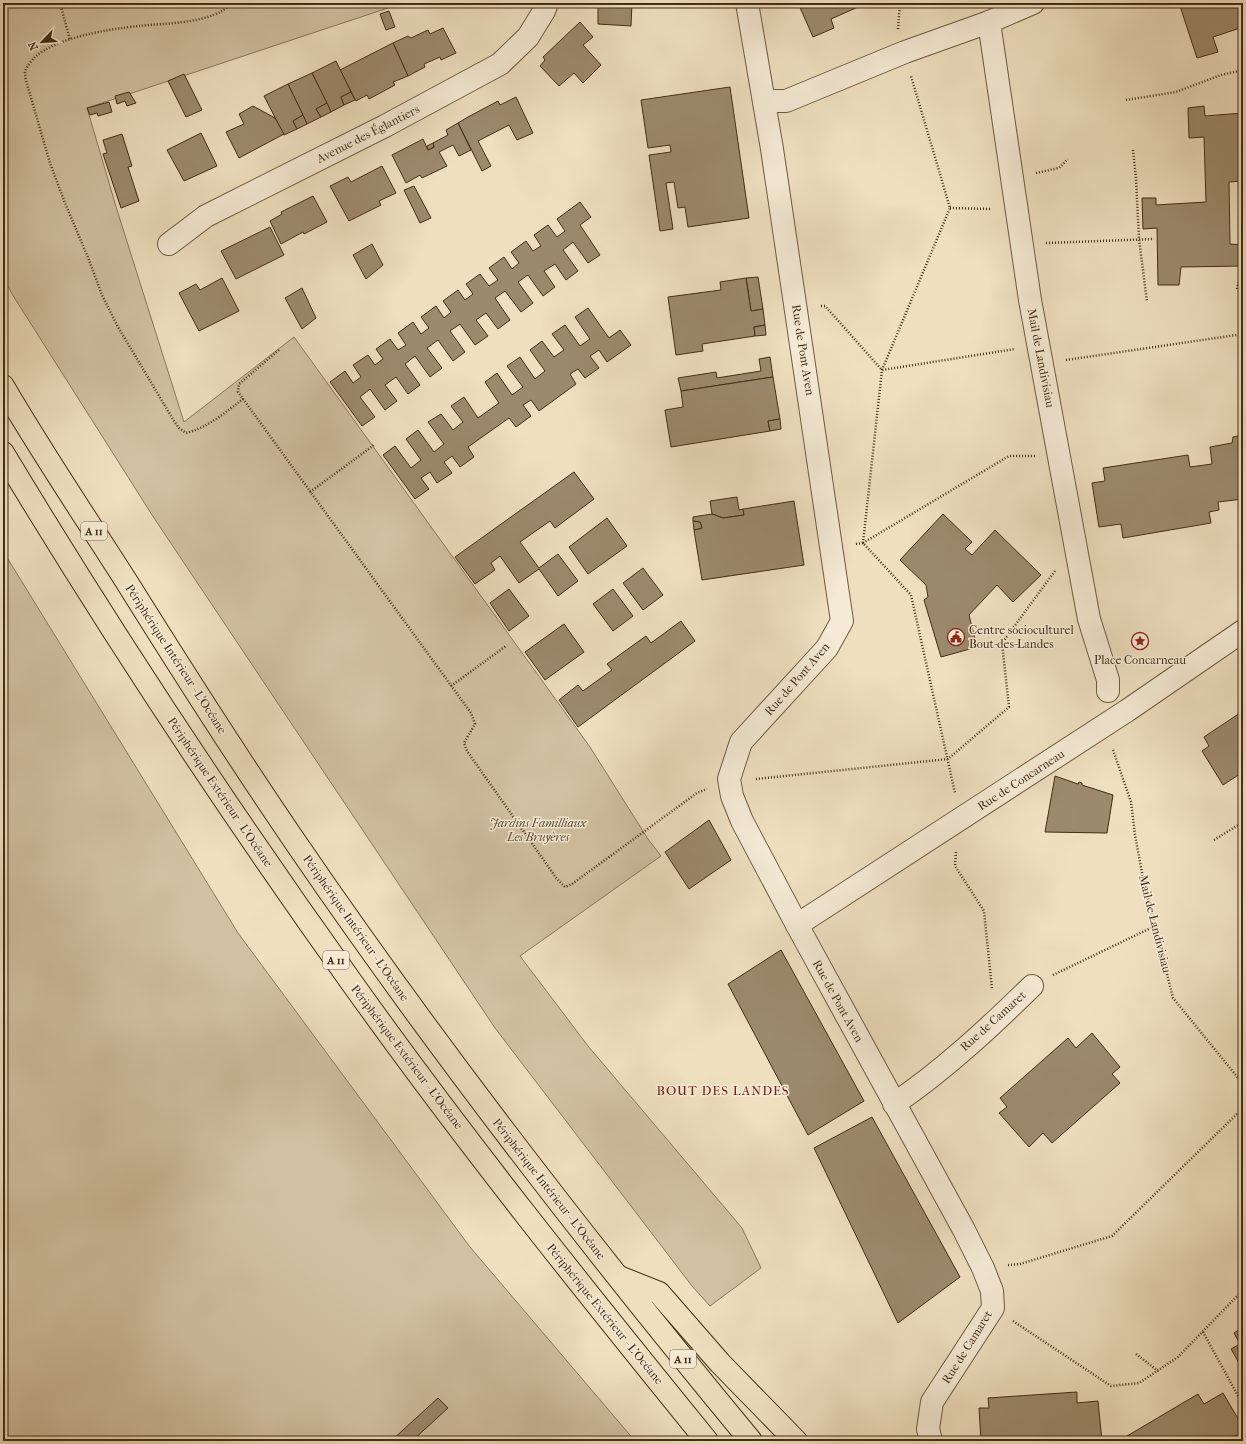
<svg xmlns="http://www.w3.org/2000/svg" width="1246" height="1444" viewBox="0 0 1246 1444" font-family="'IM FELL French Canon',serif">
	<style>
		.green { fill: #d1c1a2; stroke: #8a775c }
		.building { fill: #9c8a6d; stroke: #432d15 }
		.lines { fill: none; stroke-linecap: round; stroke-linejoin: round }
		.minor-casing { stroke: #6e5a40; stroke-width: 24 }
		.motorway-casing { stroke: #432d15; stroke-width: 24 }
		.path { stroke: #432d15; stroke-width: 2.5; stroke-dasharray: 1 2; stroke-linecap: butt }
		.minor { stroke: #f4ead5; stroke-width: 22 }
		.motorway { stroke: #eedfbf; stroke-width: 22 }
		.labels { text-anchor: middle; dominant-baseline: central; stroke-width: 3; stroke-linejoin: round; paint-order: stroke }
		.shield { fill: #f4ead5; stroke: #78664f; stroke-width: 1 }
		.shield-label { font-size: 11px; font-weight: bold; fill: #432d15 }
		.street-label { font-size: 12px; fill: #432d15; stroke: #f4ead5 }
		.poi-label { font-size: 12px; fill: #432d15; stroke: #f4ead5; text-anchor: start }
		.park-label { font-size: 12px; font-style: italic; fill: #5f4b31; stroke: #f4ead5 }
		.neighbourhood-label { font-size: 13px; letter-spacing: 1px; fill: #7a1f14; stroke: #f4ead5 }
	</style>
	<rect width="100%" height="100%" fill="#eedfbf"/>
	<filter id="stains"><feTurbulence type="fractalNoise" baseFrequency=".005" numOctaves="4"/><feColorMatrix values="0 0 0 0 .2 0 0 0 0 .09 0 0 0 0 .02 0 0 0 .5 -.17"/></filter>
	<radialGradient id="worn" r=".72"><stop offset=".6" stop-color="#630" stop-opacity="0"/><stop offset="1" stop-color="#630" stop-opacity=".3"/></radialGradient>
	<g class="green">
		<path d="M3 3H403L87 108 117 210 184 422 294 337 590 747 648 839 661 856 520 956 588 1046 742 1228 761 1268 710 1306 692 1286 495 1028 154 518 12 294 3 276Z"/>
		<path d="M3 551 238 933 470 1247 635 1441H3Z"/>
	</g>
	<g class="building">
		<path d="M478 3H492L479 7Z"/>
		<path d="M598 3H632L631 26 598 24Z"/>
		<path d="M798 3H867L831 19 834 28 813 37Z"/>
		<path d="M1163 3H1175L1164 7Z"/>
		<path d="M1179 3H1243V27L1213 37 1218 52 1197 58Z"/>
		<path d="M389 11 395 27 386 30 380 14Z"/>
		<path d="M580 22 593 37 583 45 601 65 583 83 574 73 559 86 540 66 545 60 543 57Z"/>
		<path d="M443 28 456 53 441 60 440 57 424 64 425 67 408 76 393 43 408 36 411 38 428 30 430 34Z"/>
		<path d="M393 43 408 76 393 82 395 85 369 99 367 95 356 101 340 70Z"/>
		<path d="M336 61 351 92 341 97 344 105 331 112 312 73Z"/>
		<path d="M312 73 327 103 316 109 321 117 307 124 288 84Z"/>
		<path d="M184 74 202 110 186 117 168 81Z"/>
		<path d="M288 84 303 115 293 121 297 129 284 135 264 96Z"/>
		<path d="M730 87 749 218 688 227 685 207 678 208 674 182 666 183 673 229 660 231 649 155 671 152 670 145 648 148 641 100Z"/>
		<path d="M129 92 136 103 127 106 125 101 117 104 115 96Z"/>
		<path d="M351 92 355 100 344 105 341 97Z"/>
		<path d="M516 97 533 133 517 140 509 125 478 141 491 166 482 171 458 123 468 117 498 101 500 105Z"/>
		<path d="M109 102 112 112 98 116 97 113 90 115 87 108Z"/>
		<path d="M327 103 331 112 321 117 316 109Z"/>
		<path d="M253 106 275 118 284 134 239 158 226 132 244 124 239 114Z"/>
		<path d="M1204 106 1205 116 1243 113V181L1229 182 1230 244 1242 245 1243 266 1181 267 1179 285H1158L1157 228 1143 229 1142 198H1156V205L1206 202 1204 137 1189 138 1188 108Z"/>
		<path d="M303 115 307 124 297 129 293 121Z"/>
		<path d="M458 123 471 150 459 156 453 145 439 152 447 166 422 178 420 175 406 183 392 155 423 139 428 150 434 147 433 143 448 135 446 130Z"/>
		<path d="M201 133 217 166 184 181 167 150Z"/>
		<path d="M122 134 132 166 128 167 139 201 121 208 103 154 107 153 103 140Z"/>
		<path d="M433 143 434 147 428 150 427 146Z"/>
		<path d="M382 166 396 193 379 201 381 205 349 221 330 186 348 177 351 182Z"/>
		<path d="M414 186 431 218 420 223 404 190Z"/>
		<path d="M313 196 327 222 304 234 303 232 281 244 270 221 282 214 281 212Z"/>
		<path d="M580 202 591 217 580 225 600 255 588 263 573 242 563 250 578 271 566 280 555 264 544 271 555 287 543 296 528 275 518 282 533 303 521 312 505 291 495 298 510 320 498 329 486 313 476 320 488 336 475 345 460 324 450 331 465 352 453 361 438 340 427 348 442 368 430 377 415 356 405 364 420 385 408 394 396 377 385 385 397 401 385 410 370 389 360 397 375 417 362 426 330 382 345 371 353 383 361 377 353 365 368 355 375 365 383 359 376 349 390 339 398 350 406 345 398 333 413 322 421 334 429 328 421 317 436 306 444 318 451 312 443 301 458 290 465 300 473 294 466 284 480 274 489 286 498 280 489 268 504 257 512 269 519 263 511 252 526 241 533 251 541 246 534 235 548 225 557 237 565 231 557 219Z"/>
		<path d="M270 227 284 255 236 279 221 251Z"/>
		<path d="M372 244 383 265 366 279 353 255Z"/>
		<path d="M758 277 763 309 751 311 746 278Z"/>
		<path d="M222 278 239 311 199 331 179 293 196 284 200 290Z"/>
		<path d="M746 278 751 311 763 309 765 325 754 327 755 336 702 344 703 351 676 355 668 297 721 290 720 282Z"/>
		<path d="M302 288 316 318 302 329 285 298Z"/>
		<path d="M588 308 609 338 620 330 631 345 607 362 599 350 590 356 599 368 585 378 578 369 570 374 576 384 539 411 531 400 523 405 531 416 516 427 509 418 468 447 474 457 460 467 452 456 444 462 452 473 437 483 430 472 421 478 429 489 415 499 383 455 395 446 411 468 421 460 406 439 418 430 434 452 444 444 428 422 441 414 453 430 463 422 451 406 464 397 478 418 499 403 485 382 497 373 512 395 523 387 507 366 520 357 535 379 545 371 530 350 542 341 554 357 564 350 552 334 565 325 580 346 590 339 575 317Z"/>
		<path d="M765 325 766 335 755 336 754 327Z"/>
		<path d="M770 357 773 377 681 391 678 378 716 372 717 378 761 371 759 359Z"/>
		<path d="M773 377 780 419 768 421 770 431 671 447 665 410 683 407 681 391Z"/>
		<path d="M780 419 781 429 770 431 768 421Z"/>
		<path d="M1243 435V500V499L1218 502 1219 510 1209 512 1211 523 1123 538 1121 524 1099 527 1092 483 1105 481 1103 468 1188 455 1190 467 1212 464 1210 447 1232 443 1233 437Z"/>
		<path d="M574 472 594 499 555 528 550 521 520 542 539 568 558 554 578 581 558 596 539 569 519 583 500 556 491 563 495 570 475 584 455 557Z"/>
		<path d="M737 497 739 510 743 509 744 515 723 518 712 514 710 501Z"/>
		<path d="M794 501 804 565 702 580 694 530 702 528 700 522 693 521V517L712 514 723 518 744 515 743 509Z"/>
		<path d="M943 514 972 542 965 549 972 555 995 530 1041 575 1013 602 997 585 969 615 977 647 941 657 924 600 928 597 926 585 900 560Z"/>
		<path d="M607 518 627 546 588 574 569 547Z"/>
		<path d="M693 521 700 522 702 528 694 530Z"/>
		<path d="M643 568 663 595 643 610 623 583Z"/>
		<path d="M509 589 529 616 509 631 490 603Z"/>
		<path d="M613 589 633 616 613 631 593 604Z"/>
		<path d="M681 621 695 641 578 727 559 700 578 685 583 691 612 670 607 664 646 636 651 643Z"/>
		<path d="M564 624 584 652 545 680 525 652Z"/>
		<path d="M1243 711V772L1223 785 1202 751 1209 746 1204 737Z"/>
		<path d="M1055 776 1078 784 1079 782 1082 783V785L1113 795 1107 833 1045 832Z"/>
		<path d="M709 820 731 860 689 889 665 852Z"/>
		<path d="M781 950 864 1101 808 1135 728 984Z"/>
		<path d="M1092 1033 1120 1067 1112 1074 1120 1083 1052 1143 1043 1133 1029 1147 999 1113 1007 1107 1000 1098 1068 1038 1076 1048Z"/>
		<path d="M872 1117 960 1277 898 1323 814 1148Z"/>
		<path d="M1243 1327V1370L1231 1349 1240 1344 1234 1333Z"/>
		<path d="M1077 1392V1403L1098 1401 1102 1441H981L979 1408H989L988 1398Z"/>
		<path d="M1223 1393 1243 1427V1432L1235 1436 1238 1441H1123L1122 1439 1198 1394 1204 1404Z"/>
		<path d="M438 1398 448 1408 412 1441H391Z"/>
	</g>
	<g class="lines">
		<g class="minor-casing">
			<g id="minor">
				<path d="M747 3 772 149 842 621 827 648 741 742 729 779 732 796 742 821 797 925 964 1230 983 1268 992 1291 993 1308 932 1402 928 1429 931 1441"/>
				<path d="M989 22 1030 300 1089 619 1108 680V691"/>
				<path d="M764 101H786L905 52 989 22 1033 3"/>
				<path d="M169 244 206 216 385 126 500 64 528 37 544 11 547 3"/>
				<path d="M797 925 1128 710 1243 631"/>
				<path d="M894 1104C944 1070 989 1028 1032 986"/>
			</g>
		</g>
		<g class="motorway-casing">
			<g id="motorway">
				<path d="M3 386C42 453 86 518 128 584 183 672 239 760 298 846 439 1052 592 1249 751 1441"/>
				<path d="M3 453C112 634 229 811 352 983 464 1140 585 1291 707 1441"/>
				<path d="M619 1277 659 1293 720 1363 796 1441"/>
			</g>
		</g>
		<g class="path">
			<path d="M60 3 70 40"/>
			<path d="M231 3C215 24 164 23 139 26 110 29 57 37 35 57 31 61 26 67 25 72 25 76 26 81 27 84L50 163 65 203 89 260 102 295 118 327 174 421 179 428 186 433C207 428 226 412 243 399"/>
			<path d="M898 29 900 3"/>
			<path d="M1126 100 1176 92 1221 75 1243 70"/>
			<path d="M1133 150 1136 178 1139 239 1147 302"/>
			<path d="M1036 173 1059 168 1068 159"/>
			<path d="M950 208 991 209"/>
			<path d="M1046 243 1154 239"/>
			<path d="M1237 289 1239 281 1243 280"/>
			<path d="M821 306H825L882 370 1015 349"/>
			<path d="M279 350 239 384 238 392 471 713 475 724 464 743 467 751 557 879 565 887 572 884 697 793 707 789"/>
			<path d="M1066 360 1243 334"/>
			<path d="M310 492 374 445"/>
			<path d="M863 543 882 370 950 208 911 76"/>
			<path d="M863 543 1009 456H1035"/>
			<path d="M856 544 863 543 911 595 955 793"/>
			<path d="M451 686 506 646"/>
			<path d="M1113 750 1131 802 1135 835 1143 878 1173 998 1243 1084"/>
			<path d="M756 779 948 759 1009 707 1002 643 1055 571"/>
			<path d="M1214 840 1243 822"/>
			<path d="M956 852 955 866 984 911 992 989"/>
			<path d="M1053 975 1155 926"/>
			<path d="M1008 1265 1020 1264 1112 1236 1243 1108"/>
			<path d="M1013 1321 1111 1386 1139 1383 1178 1357 1243 1290"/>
			<path d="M1203 1332 1243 1405"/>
			<path d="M1136 1354 1158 1371"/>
		</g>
		<use href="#minor" class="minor"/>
		<use href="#motorway" class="motorway"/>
	</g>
	<defs>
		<g id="civic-ring" transform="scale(0.9)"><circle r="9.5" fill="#f4ead5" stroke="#8f2418" stroke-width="1.5"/><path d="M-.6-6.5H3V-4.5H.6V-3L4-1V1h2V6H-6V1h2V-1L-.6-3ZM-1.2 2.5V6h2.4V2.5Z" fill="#8f2418"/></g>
		<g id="sight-ring" transform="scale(0.9)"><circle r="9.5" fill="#f4ead5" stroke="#8f2418" stroke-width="1.5"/><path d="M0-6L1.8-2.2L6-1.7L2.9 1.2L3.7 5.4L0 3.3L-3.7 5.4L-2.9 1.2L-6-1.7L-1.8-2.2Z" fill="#8f2418"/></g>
	</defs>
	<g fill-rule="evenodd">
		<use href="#civic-ring" x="956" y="637"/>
		<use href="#sight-ring" x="1140" y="641"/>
	</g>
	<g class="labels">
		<g class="shield">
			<rect x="81" y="522" width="26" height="18" rx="3"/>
			<rect x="323" y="951" width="26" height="18" rx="3"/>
			<rect x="670" y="1350" width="26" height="18" rx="3"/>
		</g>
		<g class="shield-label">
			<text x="94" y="531">A 11</text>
			<text x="336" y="960">A 11</text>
			<text x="683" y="1359">A 11</text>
		</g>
		<g class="street-label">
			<text transform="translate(368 134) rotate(-27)">Avenue des Églantiers</text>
			<text transform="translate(803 350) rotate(81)">Rue de Pont Aven</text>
			<text transform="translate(1041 358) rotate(79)">Mail de Landivisiau</text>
			<text transform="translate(176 659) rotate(57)">Périphérique Intérieur - L’Océane</text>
			<text transform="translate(797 679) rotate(-49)">Rue de Pont Aven</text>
			<text transform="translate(1021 780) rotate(-33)">Rue de Concarneau</text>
			<text transform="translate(220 792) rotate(56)">Périphérique Extérieur - L’Océane</text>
			<text transform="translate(1155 924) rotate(76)">Mail de Landivisiau</text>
			<text transform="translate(356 928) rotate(55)">Périphérique Intérieur - L’Océane</text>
			<text transform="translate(838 1001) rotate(61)">Rue de Pont Aven</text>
			<text transform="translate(993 1021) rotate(-42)">Rue de Camaret</text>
			<text transform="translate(407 1057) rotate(53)">Périphérique Extérieur - L’Océane</text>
			<text transform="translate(549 1189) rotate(52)">Périphérique Intérieur - L’Océane</text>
			<text transform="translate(605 1314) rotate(51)">Périphérique Extérieur - L’Océane</text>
			<text transform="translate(967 1347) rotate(-58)">Rue de Camaret</text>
		</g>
		<g class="poi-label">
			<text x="969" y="630">Centre socioculturel<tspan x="969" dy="14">Bout-des-Landes</tspan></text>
			<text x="1140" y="660" text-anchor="middle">Place Concarneau</text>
		</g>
		<g class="park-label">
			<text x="538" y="823">Jardins Familliaux<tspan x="538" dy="14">Les Bruyères</tspan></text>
		</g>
		<g class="neighbourhood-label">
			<text x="723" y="1090">BOUT DES LANDES</text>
		</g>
	</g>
	<rect width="1246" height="1444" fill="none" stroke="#eedfbf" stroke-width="16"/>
	<rect x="4" y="4" width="1238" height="1436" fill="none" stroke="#432d15" stroke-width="2"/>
	<rect x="8" y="8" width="1230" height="1428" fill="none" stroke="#432d15"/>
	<g transform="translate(42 42) rotate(245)" stroke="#f4ead5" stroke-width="3" paint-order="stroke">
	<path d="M0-3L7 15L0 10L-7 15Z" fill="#432d15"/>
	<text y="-6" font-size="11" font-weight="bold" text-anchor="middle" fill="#432d15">N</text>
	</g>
	<rect width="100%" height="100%" filter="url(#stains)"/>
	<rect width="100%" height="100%" fill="url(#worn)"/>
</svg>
